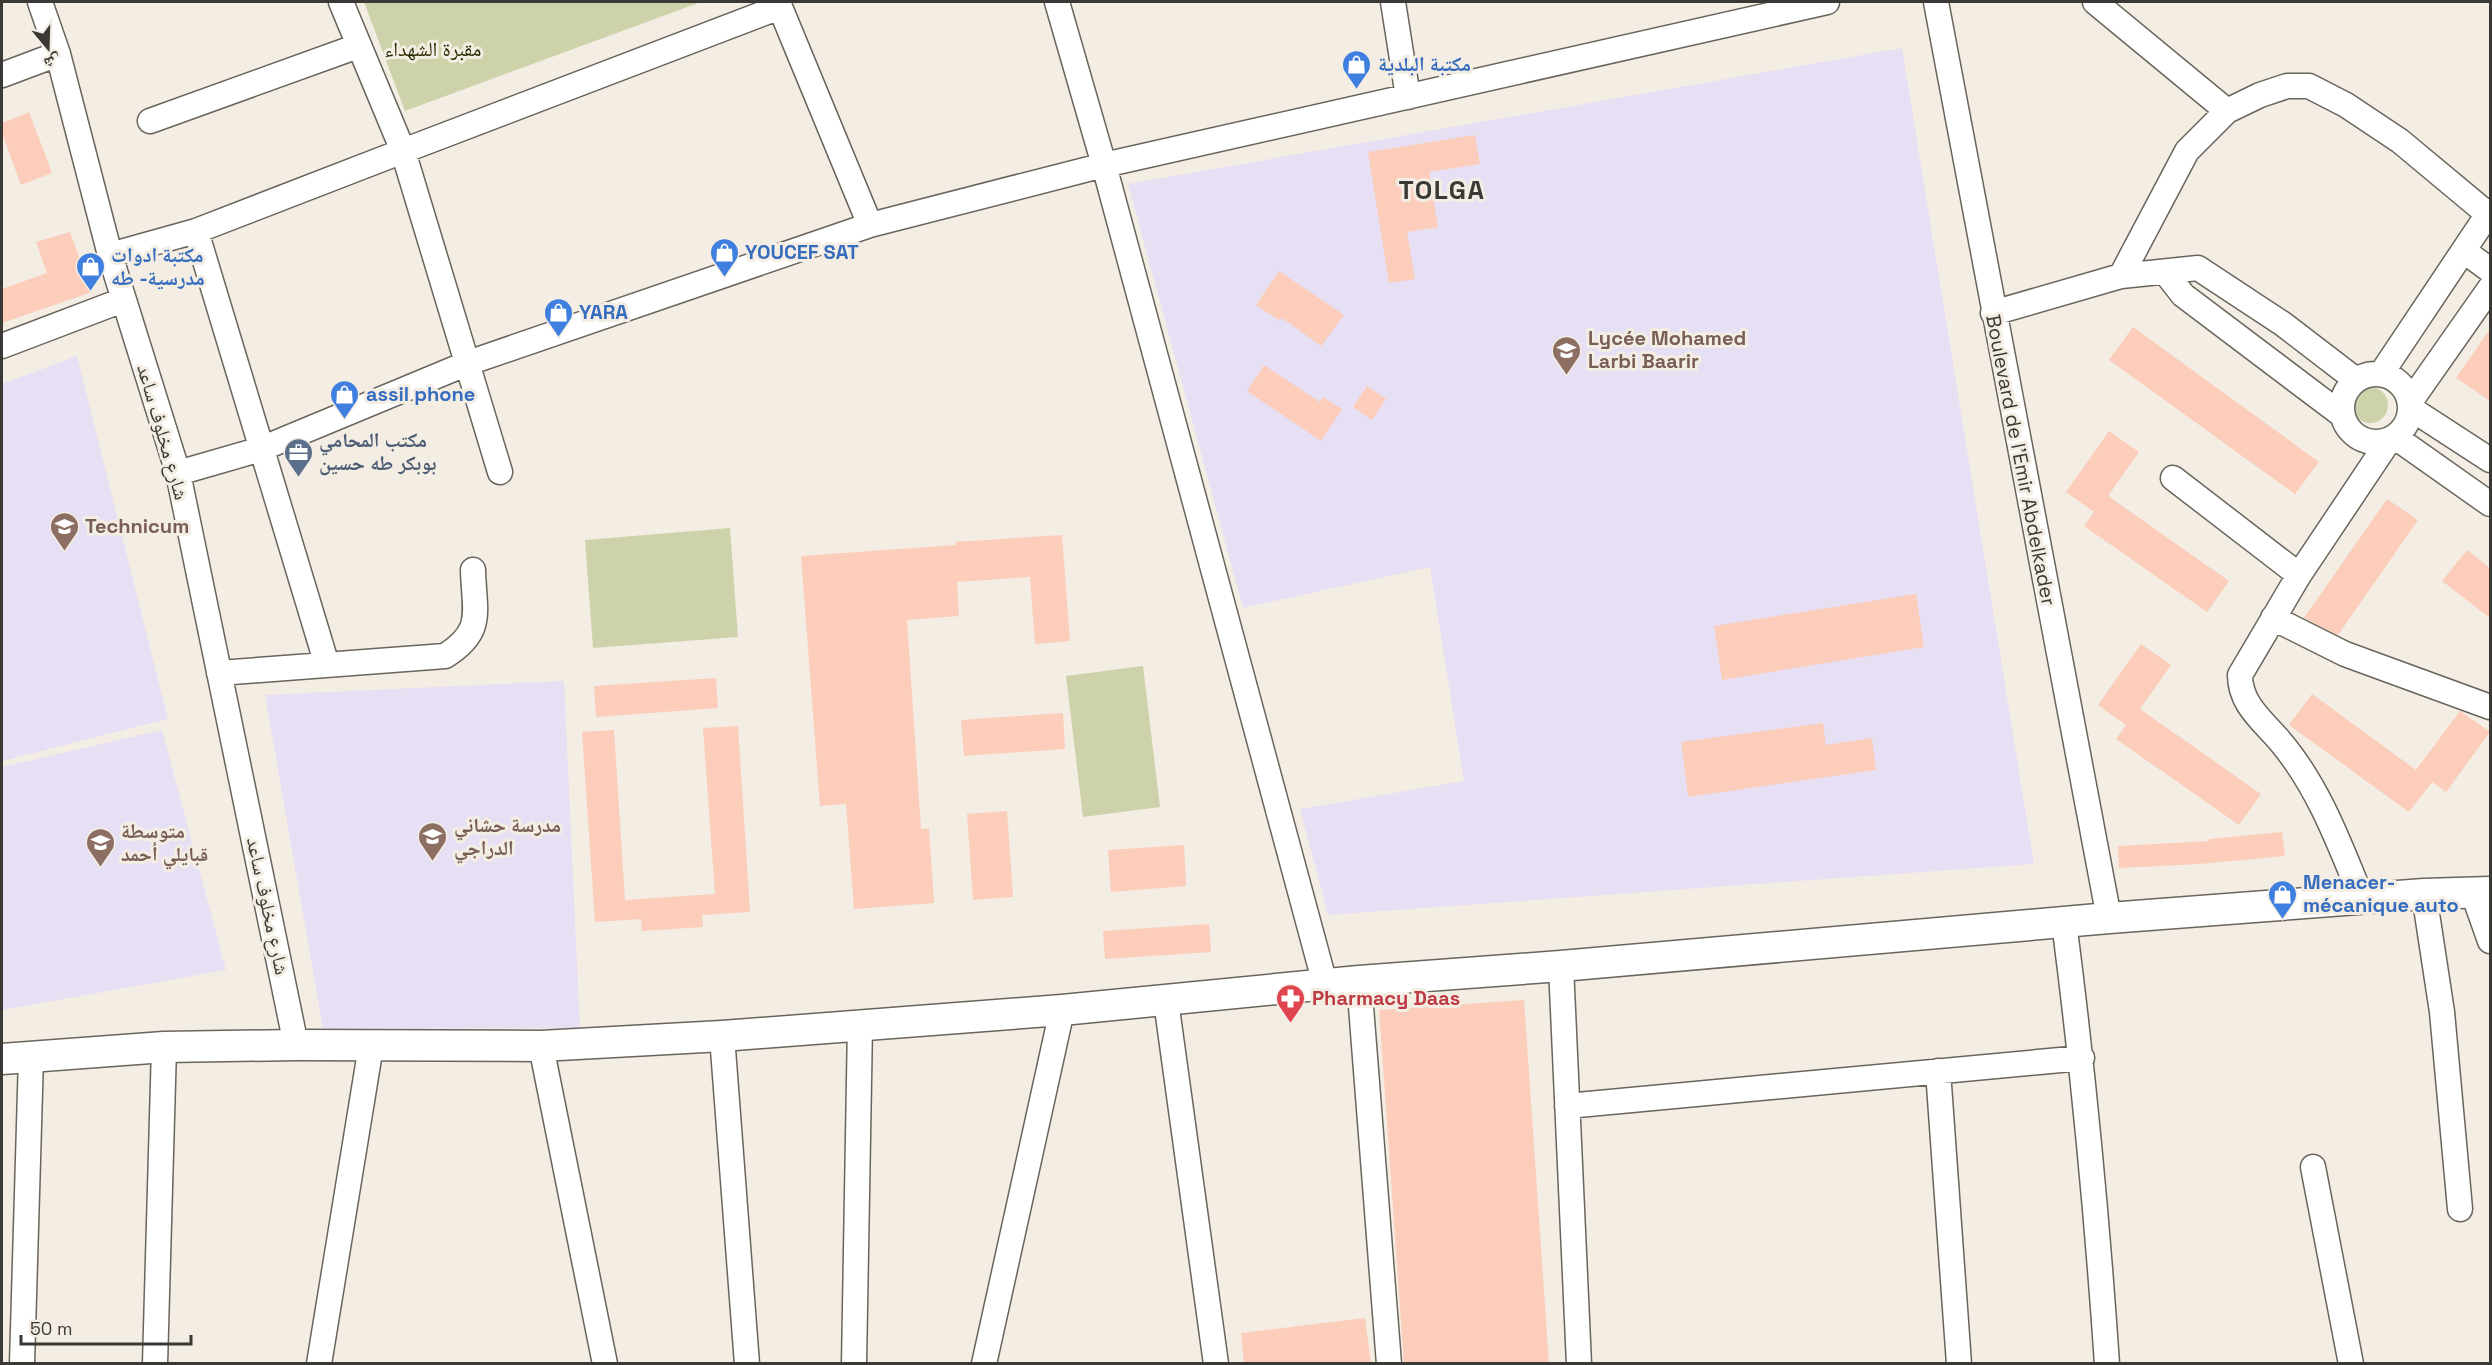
<svg xmlns="http://www.w3.org/2000/svg" width="2492" height="1365" font-family="'Space Grotesk','Noto Naskh Arabic',sans-serif">
	<style>
		.education { fill: #e7e0f5 }
		.green { fill: #ced2aa }
		.building { fill: #fbcdba }
		.lines { fill: none; stroke-linecap: round; stroke-linejoin: round }
		.minor-casing { stroke: #69655c; stroke-width: 27 }
		.tertiary-casing { stroke: #69655c; stroke-width: 33 }
		.minor { stroke: #fff; stroke-width: 24 }
		.tertiary { stroke: #fff; stroke-width: 30 }
		.labels { text-anchor: middle; stroke-width: 6; stroke-linejoin: round; paint-order: stroke }
		.park-label { font-size: 20px; fill: #2a2b00; stroke: #f3ede3 }
		.shop-label { font-size: 20px; font-weight: bold; fill: #366cbe; stroke: #f3ede3; text-anchor: start }
		.education-label { font-size: 20px; font-weight: bold; fill: #785e54; stroke: #f3ede3; text-anchor: start }
		.street-label { font-size: 20px; fill: #3b3935; stroke: #f3ede3 }
		.service-label { font-size: 20px; font-weight: bold; fill: #4e5e75; stroke: #f3ede3; text-anchor: start }
		.health-label { font-size: 20px; font-weight: bold; fill: #be3a42; stroke: #f3ede3; text-anchor: start }
		.district-label { font-size: 26px; font-weight: bold; letter-spacing: 1.5px; fill: #3b3935; stroke: #f3ede3 }
	</style>
	<rect width="100%" height="100%" fill="#f3ede3"/>
	<!-- education -->
	<path class="education" d="M 1902,48 L 2034,864 L 1328,915 L 1300,809 L 1464,781 L 1430,567 L 1243,608 L 1128,184 Z
		M 77,356 L 168,719 L 2,761 L 2,384 Z
		M 564,681 L 580,1028 L 323,1029 L 265,695 Z
		M 162,730 L 226,970 L 2,1010 L 2,767 Z"/>
	<!-- green -->
	<path class="green" d="M 364,2 L 701,2 L 405,111 Z
		M2352 405a18 18 0 1 1 36 0a18 18 0 1 1-36 0Z
		M 730,528 L 738,637 L 593,648 L 585,540 Z
		M 1143,666 L 1160,807 L 1083,817 L 1066,676 Z"/>
	<!-- building -->
	<path class="building" d="M 29,112 L 52,173 L 21,185 L 2,133 L 2,123 Z
		M 1475,135 L 1480,164 L 1429,172 L 1438,227 L 1407,232 L 1415,279 L 1389,283 L 1368,152 Z
		M 70,232 L 92,292 L 2,323 L 2,289 L 47,273 L 36,242 Z
		M 1279,271 L 1344,315 L 1321,346 L 1282,318 L 1280,321 L 1256,305 Z
		M 2133,327 L 2319,462 L 2295,494 L 2109,360 Z
		M 2490,329 L 2490,401 L 2456,378 Z
		M 1264,365 L 1320,402 L 1323,397 L 1342,409 L 1321,441 L 1247,391 Z
		M 1367,386 L 1386,399 L 1372,420 L 1353,407 Z
		M 2109,431 L 2139,452 L 2108,496 L 2229,581 L 2207,612 L 2084,526 L 2094,512 L 2066,492 Z
		M 2387,499 L 2418,520 L 2338,635 L 2304,618 Z
		M 1062,535 L 1070,641 L 1035,644 L 1030,577 L 957,582 L 959,616 L 907,620 L 921,829 L 929,829 L 934,903 L 854,909 L 846,804 L 820,806 L 801,556 L 956,545 L 955,542 Z
		M 2467,550 L 2490,568 L 2490,618 L 2442,581 Z
		M 1916,594 L 1924,647 L 1722,680 L 1714,626 Z
		M 2141,644 L 2171,665 L 2140,709 L 2261,794 L 2239,825 L 2116,739 L 2126,725 L 2098,705 Z
		M 716,678 L 718,708 L 596,717 L 594,686 Z
		M 2312,694 L 2416,770 L 2460,711 L 2490,732 L 2446,792 L 2432,782 L 2409,812 L 2289,725 Z
		M 1063,713 L 1065,749 L 964,756 L 961,720 Z
		M 1823,723 L 1826,745 L 1872,738 L 1876,770 L 1688,797 L 1681,742 Z
		M 738,726 L 750,912 L 702,915 L 703,927 L 642,931 L 641,919 L 595,922 L 582,732 L 614,730 L 625,900 L 715,894 L 703,728 Z
		M 1007,811 L 1013,897 L 973,900 L 967,814 Z
		M 2282,832 L 2285,856 L 2200,864 L 2119,868 L 2118,846 L 2209,841 L 2209,839 Z
		M 1184,845 L 1186,886 L 1111,892 L 1108,850 Z
		M 1209,924 L 1211,952 L 1105,959 L 1103,931 Z
		M 1524,1000 L 1549,1364 L 1404,1364 L 1379,1010 Z
		M 1365,1318 L 1371,1364 L 1244,1364 L 1241,1333 Z"/>
	<g class="lines">
		<defs>
			<path id="minor" d="M 40,2 L 58,54 L 110,255 L 178,473 L 296,1045
				M 341,2 L 403,151 L 780,7 L 870,225
				M 1057,2 L 1104,165 L 1325,984
				M 1393,2 L 1408,97
				M 1936,2 L 2109,918
				M 2095,2 L 2227,111
				M 2,75 L 58,54
				M 150,121 L 358,46
				M 196,231 L 327,665
				M 2464,251 L 2490,270
				M 110,255 L 196,231 L 403,151 L 500,472
				M 2165,272 L 2183,295 L 2342,415
				M 2121,276 L 2187,151 L 2227,111 L 2260,95 L 2287,86 L 2309,86 L 2346,105 L 2400,141 L 2490,216
				M 1993,313 L 2121,276 L 2198,268 L 2283,324 L 2356,380
				M 2,346 L 123,300
				M 2381,374 L 2490,211
				M2342 408a34 34 0 1 1 68 0a34 34 0 1 1-68 0Z
				M 2410,402 L 2490,288
				M 2410,408 L 2490,460
				M 2395,437 L 2490,504
				M 178,473 L 261,449 L 468,363 L 870,225 L 1104,165 L 1827,2
				M 2173,478 L 2299,575
				M 2273,618 L 2345,654 L 2490,707
				M 219,673 L 445,656 C 485,631 474,612 473,570
				M 2473,893 L 2490,941
				M 2424,894 L 2442,1012 L 2460,1209
				M 2362,899 C 2340,845 2318,785 2279,740 C 2262,720 2240,704 2240,675 L 2299,575 L 2390,439
				M 2064,922 C 2083,1069 2097,1216 2107,1364
				M 1561,966 L 1579,1364
				M 1359,981 L 1389,1364
				M 1166,1001 L 1216,1364
				M 722,1036 L 747,1364
				M 541,1046 L 605,1364
				M 1938,1071 L 1959,1364
				M 1567,1106 L 2082,1058
				M 2313,1167 L 2351,1364
				M 22,1364 L 31,1057
				M 155,1364 L 164,1047
				M 319,1364 L 371,1046
				M 854,1364 L 860,1024
				M 984,1364 L 1062,1010"/>
			<path id="tertiary" d="M 2,1059 L 164,1047 L 296,1045 L 541,1046 L 722,1036 L 1062,1010 L 1359,981 L 1561,966 L 2109,918 L 2424,894 L 2490,892"/>
		</defs>
		<!-- minor casing -->
		<use href="#minor" class="minor-casing"/>
		<!-- tertiary casing -->
		<use href="#tertiary" class="tertiary-casing"/>
		<!-- minor -->
		<use href="#minor" class="minor"/>
		<!-- tertiary -->
		<use href="#tertiary" class="tertiary"/>
	</g>
	<!-- icons -->
	<defs>
		<symbol id="shop-pin" viewBox="-11 -11 22 30"><path d="M0 17L-7.5 6A9.5 9.5 0 1 1 7.5 6Z" fill="#3f7fe0" stroke="#f3ede3"/><path d="M-5-2.5h2.3a2.7 3.5 0 0 1 5.4 0H5L5.5 6h-11ZM-1.5-2.5h3a1.5 2.3 0 0 0-3 0Z" fill="#fff"/></symbol>
		<symbol id="school-pin" viewBox="-11 -11 22 30"><path d="M0 17L-7.5 6A9.5 9.5 0 1 1 7.5 6Z" fill="#8d6e63" stroke="#f3ede3"/><path d="M0-5L7-2L0 1L-7-2ZM-4 1L0 2.5L4 1V4Q0 6-4 4Z" fill="#fff"/></symbol>
		<symbol id="office-pin" viewBox="-11 -11 22 30"><path d="M0 17L-7.5 6A9.5 9.5 0 1 1 7.5 6Z" fill="#5c6f8a" stroke="#f3ede3"/><path d="M-6-3h4V-5.5h4V-3h4V5H-6ZM-1-4.5V-3h2v-1.5ZM-6 0V1H6V0Z" fill="#fff"/></symbol>
		<symbol id="pharmacy-pin" viewBox="-11 -11 22 30"><path d="M0 17L-7.5 6A9.5 9.5 0 1 1 7.5 6Z" fill="#e0444e" stroke="#f3ede3"/><path d="M-2-6h4v4h4v4h-4v4h-4v-4h-4v-4h4Z" fill="#fff"/></symbol>
	</defs>
	<g fill-rule="evenodd">
		<use href="#shop-pin" x="1340" y="48" width="33" height="45"/>
		<use href="#shop-pin" x="708" y="236" width="33" height="45"/>
		<use href="#shop-pin" x="74" y="250" width="33" height="45"/>
		<use href="#shop-pin" x="542" y="296" width="33" height="45"/>
		<use href="#school-pin" x="1550" y="334" width="33" height="45"/>
		<use href="#shop-pin" x="328" y="378" width="33" height="45"/>
		<use href="#office-pin" x="282" y="436" width="33" height="45"/>
		<use href="#school-pin" x="48" y="510" width="33" height="45"/>
		<use href="#school-pin" x="416" y="820" width="33" height="45"/>
		<use href="#school-pin" x="84" y="826" width="33" height="45"/>
		<use href="#shop-pin" x="2266" y="878" width="33" height="45"/>
		<use href="#pharmacy-pin" x="1274" y="982" width="33" height="45"/>
	</g>
	<g class="labels">
		<!-- park labels -->
		<g class="park-label">
			<text x="433" y="56">مقبرة الشهداء</text>
		</g>
		<!-- shop labels -->
		<g class="shop-label">
			<text x="1378" y="71">مكتبة البلدية</text>
			<text x="745" y="259">YOUCEF SAT</text>
			<text x="111" y="262">مكتبة ادوات<tspan x="111" dy="23">مدرسية- طه</tspan></text>
			<text x="579" y="319">YARA</text>
			<text x="366" y="401">assil phone</text>
			<text x="2303" y="889">Menacer-<tspan x="2303" dy="23">mécanique auto</tspan></text>
		</g>
		<!-- education labels -->
		<g class="education-label">
			<text x="1588" y="345">Lycée Mohamed<tspan x="1588" dy="23">Larbi Baarir</tspan></text>
			<text x="85" y="533">Technicum</text>
			<text x="454" y="832">مدرسة حشاني<tspan x="454" dy="23">الدراجي</tspan></text>
			<text x="121" y="838">متوسطة<tspan x="121" dy="23">قبايلي أحمد</tspan></text>
		</g>
		<!-- street labels -->
		<g class="street-label">
			<text transform="translate(163 432) rotate(74)" y="7">شارع مخلوف ساعد</text>
			<text transform="translate(2021 460) rotate(79)" y="7">Boulevard de l'Emir Abdelkader</text>
			<text transform="translate(268 906) rotate(78)" y="7">شارع مخلوف ساعد</text>
		</g>
		<!-- service labels -->
		<g class="service-label">
			<text x="319" y="447">مكتب المحامي<tspan x="319" dy="23">بوبكر طه حسين</tspan></text>
		</g>
		<!-- health labels -->
		<g class="health-label">
			<text x="1312" y="1005">Pharmacy Daas</text>
		</g>
		<!-- district labels -->
		<g class="district-label">
			<text x="1442" y="199">TOLGA</text>
		</g>
	</g>
	<!-- border -->
	<rect width="2492" height="1365" fill="none" stroke="#3b3935" stroke-width="6"/>
	<!-- north arrow -->
	<g transform="translate(48 48) rotate(161)" stroke="#f3ede3" stroke-width="4.5" paint-order="stroke">
	<path d="M0-4.5L10 22L0 15L-10 22Z" fill="#3b3935"/>
	<text y="-9" font-size="16" font-weight="bold" text-anchor="middle" fill="#3b3935">ش</text>
	</g>
	<!-- scale -->
	<path d="M21 1335v9h170v-9" fill="none" stroke="#3b3935" stroke-width="3"/>
	<text x="30" y="1335" font-size="18" fill="#3b3935" stroke="#f3ede3" stroke-width="4.5" paint-order="stroke">50 m</text>
</svg>
